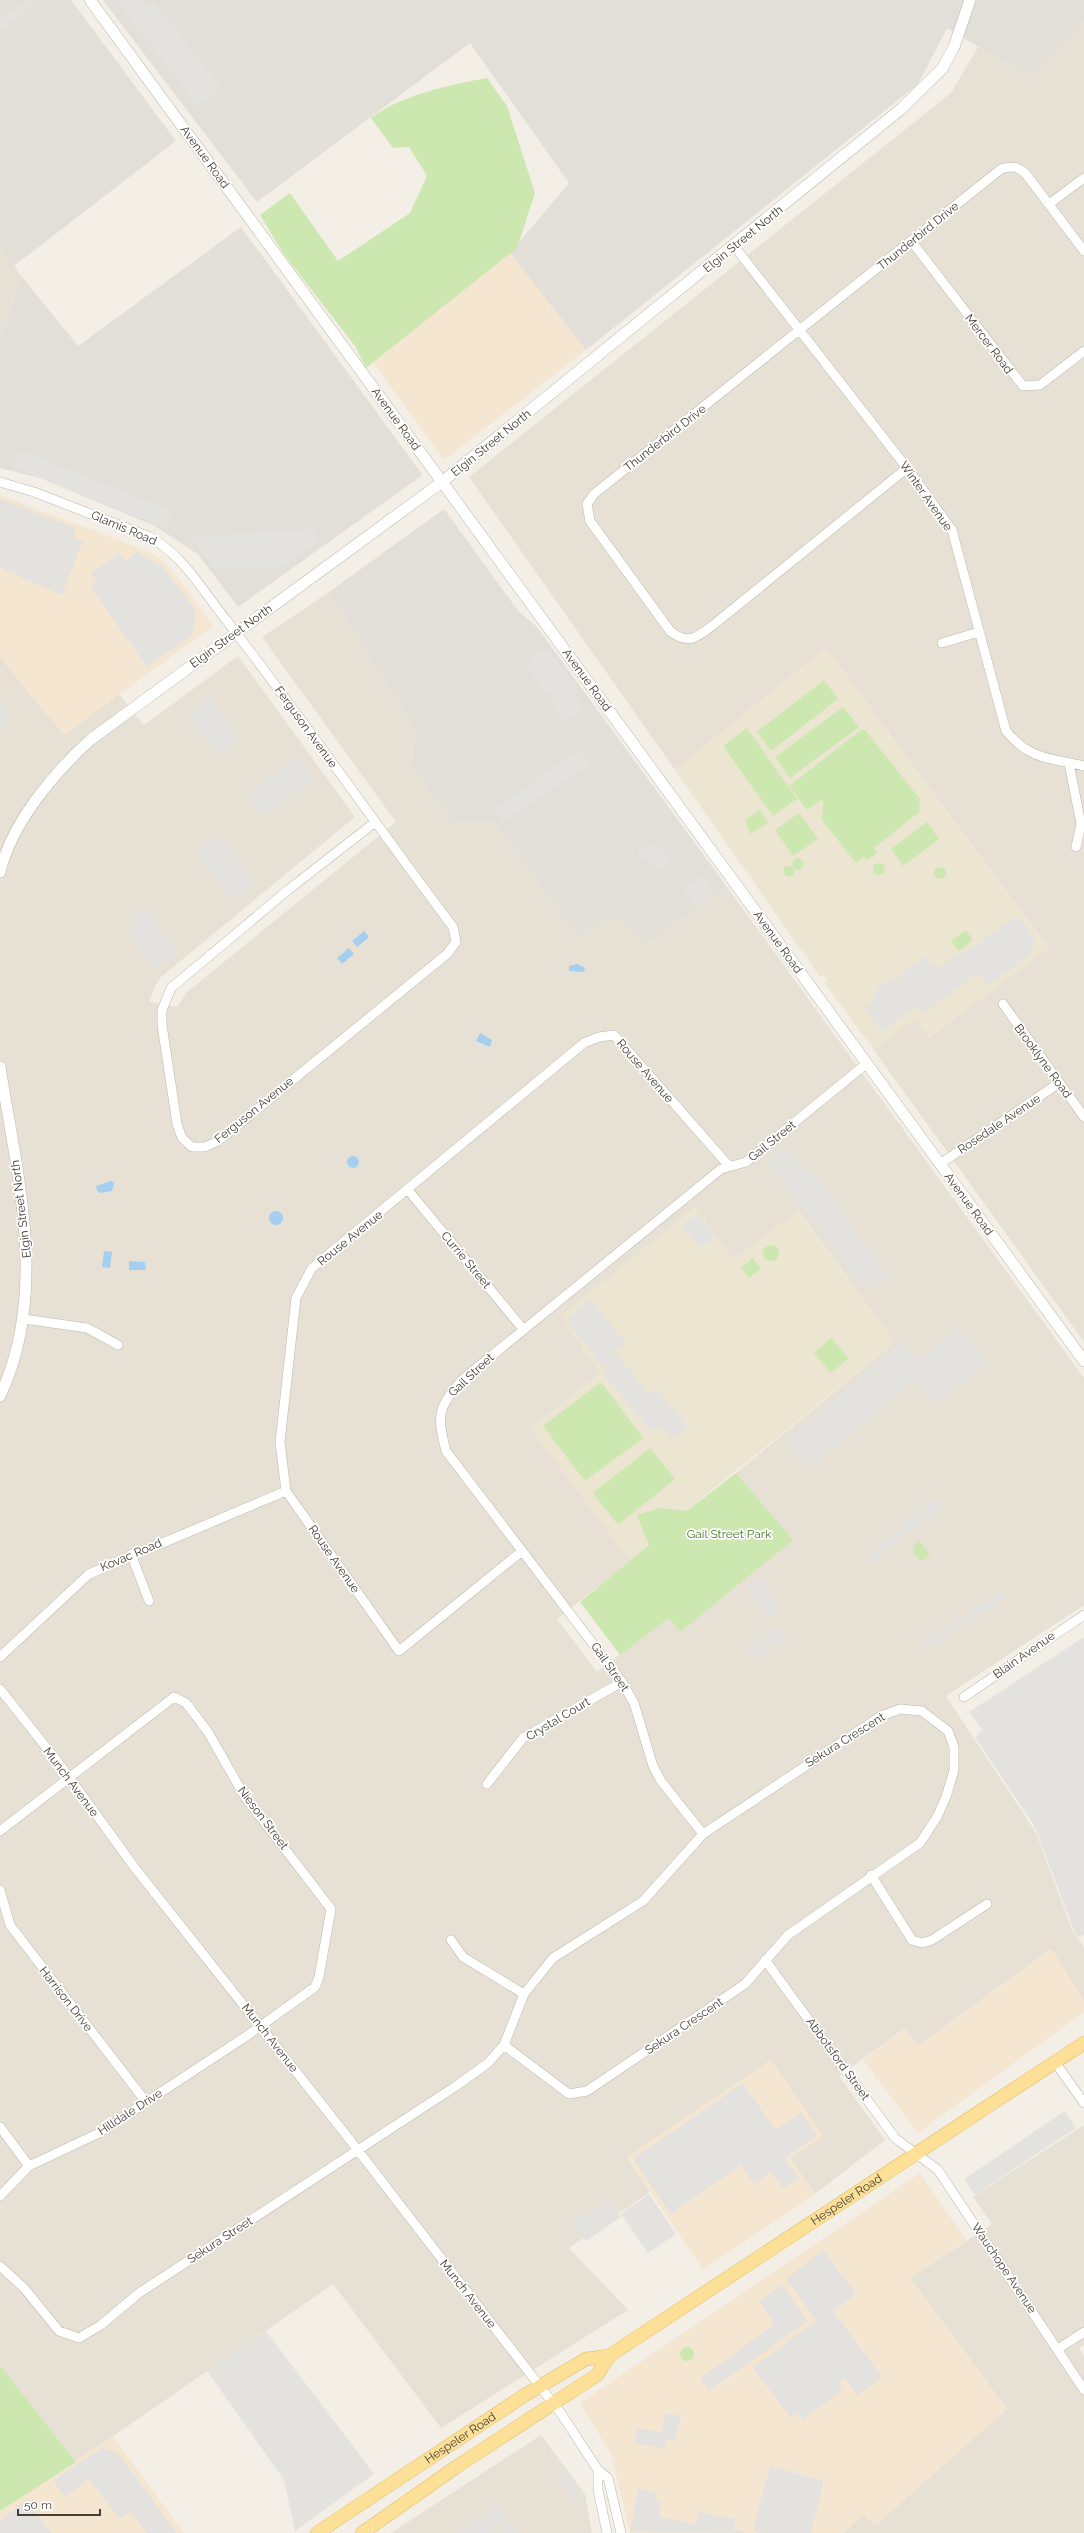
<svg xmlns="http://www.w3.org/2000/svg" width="1084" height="2533" font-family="Raleway,sans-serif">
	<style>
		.residential { fill: #e7e1d5; fill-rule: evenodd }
		.commercial { fill: #f5e6d2 }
		.industrial { fill: #e2ded8 }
		.education { fill: #ece5d1 }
		.green { fill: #cde7b0 }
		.parking { fill: #e4e2df }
		.water { fill: #a4cfef }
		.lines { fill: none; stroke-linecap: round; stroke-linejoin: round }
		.minor-casing { stroke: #beb7a9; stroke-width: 10 }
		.tertiary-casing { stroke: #beb7a9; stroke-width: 12 }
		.primary-casing { stroke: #e1be66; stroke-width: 14 }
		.minor { stroke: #fff; stroke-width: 9 }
		.tertiary { stroke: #fff; stroke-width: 11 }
		.primary { stroke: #fce097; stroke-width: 13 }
		.labels { text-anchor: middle; stroke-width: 3.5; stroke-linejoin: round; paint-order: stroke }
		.street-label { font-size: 12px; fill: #464036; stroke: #fff }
		.park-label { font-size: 12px; fill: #46772a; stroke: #fff }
	</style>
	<rect width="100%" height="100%" fill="#f3efe7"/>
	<!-- residential -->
	<path class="residential" d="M 1084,20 L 1084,1342 L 873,1049 L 916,1018 L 929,1037 L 1048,948 L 826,648 L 675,770 L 469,477 L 951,93 L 978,47 L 1028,77 Z
		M 0,246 L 22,277 L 0,339 Z
		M 329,592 L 414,727 L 412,766 L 451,821 L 494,821 L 577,937 L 615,918 L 623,918 L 645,945 L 727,887 L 1084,1378 L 1084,1605 L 946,1696 L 1036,1833 L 1073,1932 L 1084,1947 L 1084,2002 L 1051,1949 L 918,2046 L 904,2029 L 839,2076 L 885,2140 L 815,2194 L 790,2158 L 822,2136 L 771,2060 L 627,2157 L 650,2192 L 569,2248 L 628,2310 L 441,2428 L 333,2284 L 76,2462 L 0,2365 L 0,657 L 64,735 L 119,694 L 144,725 L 238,656 L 355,817 L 161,977 L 155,986 L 149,1002 L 177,1007 L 187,992 L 396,822 L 262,637 ZM 695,1207 L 734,1260 L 798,1211 L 895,1342 L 736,1473 L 754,1495 L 680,1632 L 669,1618 L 597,1672 L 557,1619 L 630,1561 L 531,1428 L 601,1373 Z
		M 1084,2125 L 1084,2345 L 1079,2348 L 1084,2356 L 1084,2533 L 843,2533 L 863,2514 L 875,2525 L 1007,2409 L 910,2278 L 992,2224 L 973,2197 Z
		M 541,2435 L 585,2494 L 592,2533 L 391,2533 Z"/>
	<!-- commercial -->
	<path class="commercial" d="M 510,253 L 586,350 L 444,460 L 373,362 Z
		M 0,495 L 150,552 L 164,562 L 177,576 L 213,626 L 64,735 L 0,657 Z
		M 1052,1949 L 1084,2002 L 1084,2012 L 918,2133 L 863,2060 L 905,2029 L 918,2046 Z
		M 771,2060 L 823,2136 L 790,2158 L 815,2194 L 703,2270 L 627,2157 Z
		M 920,2173 L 966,2240 L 910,2278 L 1007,2409 L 876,2525 L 863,2515 L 843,2533 L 630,2533 L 611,2454 L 580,2403 Z
		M 113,2436 L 184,2533 L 0,2533 L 0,2511 Z"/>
	<!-- industrial -->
	<path class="industrial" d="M 0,0 L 71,0 L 176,141 L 14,266 L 0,246 Z
		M 103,0 L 1084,0 L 1084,20 L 1028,77 L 947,28 L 918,84 L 586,350 L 510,253 L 569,183 L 470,43 L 257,202 Z
		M 241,227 L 421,473 L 421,476 L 238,607 L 198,554 L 155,526 L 40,478 L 0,468 L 0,339 L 22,277 L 78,346 Z
		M 444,509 L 519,612 L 536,626 L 727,887 L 645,945 L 623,918 L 615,918 L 577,937 L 494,821 L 451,821 L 412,766 L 414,727 L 329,592 Z"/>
	<!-- education -->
	<path class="education" d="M 826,648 L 1048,949 L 928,1037 L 915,1019 L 873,1049 L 824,982 L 827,980 L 823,975 L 820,977 L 675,770 Z
		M 695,1207 L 734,1260 L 797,1211 L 895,1342 L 701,1499 L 630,1561 L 531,1428 L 601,1373 L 560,1317 Z"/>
	<!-- green -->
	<path class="green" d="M 487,78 L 507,106 L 535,193 L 517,248 L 366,368 L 355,346 L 283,253 L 260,215 L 290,193 L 338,261 L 410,213 L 427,176 L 409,147 L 393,148 L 371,118 C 398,96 453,84 487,78 Z
		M 824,680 L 838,699 L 771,751 L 757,732 Z
		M 843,707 L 859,727 L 790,778 L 775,757 Z
		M 747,728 L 797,799 L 773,816 L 723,746 Z
		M 861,730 L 865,730 L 920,799 L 919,812 L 874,848 L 877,853 L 866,860 L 864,856 L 856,863 L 822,820 L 823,799 L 807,810 L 789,786 Z
		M 760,810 L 768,823 L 750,834 L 745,819 Z
		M 799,813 L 818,839 L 793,856 L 775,830 Z
		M 927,822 L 939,839 L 903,866 L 891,849 Z
		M792.5 864a5.5 5.5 0 1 1 11 0a5.5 5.5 0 1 1-11 0Z
		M873 869a6 6 0 1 1 12 0a6 6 0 1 1-12 0Z
		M783.5 871a5.5 5.5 0 1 1 11 0a5.5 5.5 0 1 1-11 0Z
		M934 873a6 6 0 1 1 12 0a6 6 0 1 1-12 0Z
		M 966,930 L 973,940 L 959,951 L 951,941 Z
		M763 1253a8 8 0 1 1 16 0a8 8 0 1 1-16 0Z
		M 753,1258 L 761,1268 L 749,1278 L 741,1268 Z
		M 831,1338 L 849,1358 L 831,1373 L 814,1353 Z
		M 601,1382 L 643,1438 L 585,1481 L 543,1426 Z
		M 650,1448 L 675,1479 L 618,1525 L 593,1493 Z
		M 736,1473 L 793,1540 L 680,1632 L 669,1618 L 620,1655 L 580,1602 L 649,1545 L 637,1515 L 660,1508 L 687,1511 Z
		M 920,1541 L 930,1555 L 923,1561 L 917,1558 L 913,1552 L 915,1544 Z
		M680 2354a7 7 0 1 1 14 0a7 7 0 1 1-14 0Z
		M 0,2365 L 76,2462 L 0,2511 Z"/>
	<!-- parking -->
	<path class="parking" d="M 26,0 L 31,0 L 34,5 L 0,31 L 0,20 Z
		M 116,0 L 141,0 L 147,8 L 154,2 L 221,88 L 198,106 Z
		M 20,450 L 173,511 L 166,528 L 13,467 Z
		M 0,499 L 76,528 L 73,537 L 83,541 L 62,595 L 0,568 Z
		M 312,529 L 320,542 L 283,567 L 216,569 L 190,537 Z
		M 137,552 L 163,567 L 196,610 L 192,635 L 147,667 L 90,586 L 97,581 L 91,573 L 119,553 L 125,561 Z
		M 548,649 L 577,687 L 576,695 L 584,707 L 566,722 L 552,703 L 553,696 L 550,693 L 546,694 L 525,665 L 532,659 L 535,650 L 540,653 Z
		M 211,696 L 239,737 L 227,751 L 223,750 L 216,755 L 188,713 Z
		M 0,699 L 13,716 L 0,727 Z
		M 579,749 L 590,764 L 503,823 L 494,810 Z
		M 298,756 L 314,780 L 265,815 L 260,809 L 256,809 L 248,792 Z
		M 219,834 L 254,883 L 231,899 L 196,851 Z
		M 652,844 L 665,851 L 672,860 L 657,871 L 648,858 L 642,859 L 638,850 Z
		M 702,876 L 714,893 L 695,906 L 683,889 Z
		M 145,908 L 177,953 L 155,969 L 128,933 L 134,927 L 129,919 L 130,915 L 136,910 L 139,912 Z
		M 1017,915 L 1034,939 L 1033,948 L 1028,956 L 989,985 L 980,974 L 977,974 L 922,1014 L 914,1007 L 882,1032 L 865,1008 L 872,1002 L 878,987 L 894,976 L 896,979 L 925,956 L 931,965 L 934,964 L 937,968 L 964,951 L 966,953 Z
		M 785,1147 L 808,1175 L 813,1171 L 888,1276 L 866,1290 L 767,1162 Z
		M 697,1214 L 715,1236 L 701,1248 L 682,1226 Z
		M 590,1299 L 625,1342 L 616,1350 L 616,1353 L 649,1394 L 657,1389 L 688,1427 L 672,1440 L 660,1426 L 652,1432 L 602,1372 L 611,1364 L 603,1368 L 566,1319 Z
		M 959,1327 L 981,1357 L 983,1367 L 936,1404 L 915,1380 L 810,1468 L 785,1440 L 901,1342 L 914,1358 L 918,1359 Z
		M 936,1498 L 942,1506 L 908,1533 L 901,1525 Z
		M 899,1529 L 904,1535 L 870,1565 L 865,1560 Z
		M 759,1577 L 781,1609 L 768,1618 L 746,1585 Z
		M 1001,1591 L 1005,1598 L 971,1620 L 967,1613 Z
		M 964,1614 L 969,1621 L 926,1649 L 921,1642 Z
		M 777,1627 L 785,1640 L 754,1659 L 746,1647 Z
		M 1084,1637 L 1084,1935 L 1077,1938 L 1034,1825 L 975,1737 L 983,1730 L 969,1712 Z
		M 743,2083 L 775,2130 L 801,2112 L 817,2136 L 785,2158 L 799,2178 L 783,2189 L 771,2172 L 754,2184 L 741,2165 L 671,2214 L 633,2159 Z
		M 1065,2111 L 1076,2128 L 975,2195 L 964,2179 Z
		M 649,2194 L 676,2234 L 648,2253 L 621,2214 Z
		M 609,2200 L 621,2217 L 586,2241 L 571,2223 Z
		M 823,2250 L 856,2294 L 833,2311 L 882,2377 L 858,2396 L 845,2379 L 838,2384 L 843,2390 L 803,2420 L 798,2413 L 791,2418 L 752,2367 L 817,2321 L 786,2279 Z
		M 782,2285 L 808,2321 L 709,2391 L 700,2378 L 775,2324 L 759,2301 Z
		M 266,2331 L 374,2474 L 295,2531 L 284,2480 L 207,2371 Z
		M 666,2413 L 681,2416 L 675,2441 L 666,2439 L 664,2448 L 635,2444 L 637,2428 L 661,2432 Z
		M 102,2448 L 117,2452 L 177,2533 L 147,2533 L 131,2512 L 120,2519 L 89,2479 L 65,2497 L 53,2480 Z
		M 770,2466 L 824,2481 L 811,2533 L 760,2533 L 753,2529 Z
		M 568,2471 L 579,2491 L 582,2501 L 572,2503 L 570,2494 L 554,2473 Z
		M 638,2489 L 657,2493 L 656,2501 L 662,2502 L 659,2517 L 696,2524 L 699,2512 L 736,2519 L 734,2529 L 748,2533 L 630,2532 Z
		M 26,2500 L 52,2533 L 0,2533 L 0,2521 Z
		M 496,2504 L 507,2519 L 489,2533 L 457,2533 L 478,2517 L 482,2522 L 486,2519 L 482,2514 Z
		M 510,2523 L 518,2533 L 497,2533 Z"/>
	<!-- water -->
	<path class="water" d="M 364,931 L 369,937 L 357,947 L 352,941 Z
		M 349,948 L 354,954 L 342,964 L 337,958 Z
		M 577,964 L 585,968 L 584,972 L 569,971 L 569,966 Z
		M 480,1033 L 492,1040 L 490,1047 L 476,1041 Z
		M347 1162a6 6 0 1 1 12 0a6 6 0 1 1-12 0Z
		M 111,1181 L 114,1183 L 112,1191 L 100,1193 L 97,1191 L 96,1186 Z
		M269 1218a7 7 0 1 1 14 0a7 7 0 1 1-14 0Z
		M 104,1251 L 112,1252 L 110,1268 L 102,1267 Z
		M 129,1261 L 145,1262 L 146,1270 L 129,1270 Z"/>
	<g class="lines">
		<defs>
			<path id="minor" d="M 1049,204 L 1084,178
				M 912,242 L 1023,386 L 1040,385 L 1084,351
				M 734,246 L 907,468 L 952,530 L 1006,731 C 1030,760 1050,758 1084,766
				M 907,468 L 717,622 C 700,635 690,647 670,631 L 590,521 L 587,504 L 594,494 L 1001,169 C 1012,165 1018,167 1026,174 L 1084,251
				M 0,482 L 34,492 L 150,537 C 185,557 202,590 227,621 C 304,721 376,825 453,927 L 456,942 L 447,954 L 218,1141 L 205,1147 L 192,1147 L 182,1138 L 177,1124 L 162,1025 L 162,1010 L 171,988 L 288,890 L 374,823
				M 942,643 L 979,632
				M 1069,763 L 1081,824 L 1076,847
				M 1003,1004 L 1084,1117
				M 940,1164 L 1059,1083
				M 408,1190 L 523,1329
				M 24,1319 L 87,1328 L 118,1345
				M 522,1551 L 399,1651 L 286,1491 L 280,1442 L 296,1298 L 312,1268 L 584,1043 L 599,1037 L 614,1035 L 729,1166
				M 131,1554 L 149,1601
				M 0,1657 L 89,1574 L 286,1491
				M 0,1689 L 61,1766 L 135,1868 L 350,2140 L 562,2415 L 598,2470 L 608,2478 L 621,2533
				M 964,1697 L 1084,1615
				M 487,1784 L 523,1738 L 622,1682
				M 0,1831 L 174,1697 L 186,1703 L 208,1732 L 245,1797 L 331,1909 L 319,1977 L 315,1987 L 248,2035 L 99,2133 L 29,2166 L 0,2196
				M 703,1834 L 661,1781 L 653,1766 L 634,1703 L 622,1682 L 446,1451 C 437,1415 437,1409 462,1380 L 721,1169 L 746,1162 L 866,1064
				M 871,1875 L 912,1940 L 922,1943 L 932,1940 L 987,1904
				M 0,1890 L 10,1925 L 146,2102
				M 451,1940 L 463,1957 L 524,1994
				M 765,1960 L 895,2138 L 938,2170 L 1084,2390
				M 1055,2062 L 1084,2103
				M 0,2127 L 29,2166
				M 0,2266 L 24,2288 L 59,2331 L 79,2338 L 101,2325 L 139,2293 L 456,2086 L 488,2063 L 504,2045 L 524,1994 L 553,1958 L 643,1901 L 703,1834 L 881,1716 L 900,1709 L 922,1711 L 948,1731 L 954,1747 L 954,1770 L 946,1797 L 937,1817 L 920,1843 L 788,1935 L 745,1984 L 587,2091 L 569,2094 L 504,2045
				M 1058,2349 L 1084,2332
				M 598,2470 L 598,2490 L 607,2533"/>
			<path id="tertiary" d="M 90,0 L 1084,1361
				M 0,872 C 12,822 54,773 90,740 L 442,482 L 901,109 L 942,69 L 954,47 L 970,0
				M 0,1067 C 17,1175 49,1292 0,1396"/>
			<g id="primary">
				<path id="s1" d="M 317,2533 L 525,2395 L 586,2359 L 609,2356"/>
				<path id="s2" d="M 362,2533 L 459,2465 L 597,2375 L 609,2356 L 1084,2043"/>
			</g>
		</defs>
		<!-- minor casing -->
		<use href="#minor" class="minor-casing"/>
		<!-- tertiary casing -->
		<use href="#tertiary" class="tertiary-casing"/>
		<!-- primary casing -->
		<use href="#primary" class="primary-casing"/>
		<!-- minor -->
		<use href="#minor" class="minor"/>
		<!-- tertiary -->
		<use href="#tertiary" class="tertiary"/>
		<!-- primary -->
		<use href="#primary" class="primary"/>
	</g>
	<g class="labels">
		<!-- street labels -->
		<g class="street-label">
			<text transform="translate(205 157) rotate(54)" y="4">Avenue Road</text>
			<text transform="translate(918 236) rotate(-39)" y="4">Thunderbird Drive</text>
			<text transform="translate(743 239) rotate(-39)" y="4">Elgin Street North</text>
			<text transform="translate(989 344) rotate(53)" y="4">Mercer Road</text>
			<text transform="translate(396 419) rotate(54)" y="4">Avenue Road</text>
			<text transform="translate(665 438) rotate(-38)" y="4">Thunderbird Drive</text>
			<text transform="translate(491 443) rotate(-39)" y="4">Elgin Street North</text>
			<text transform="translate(926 496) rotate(55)" y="4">Winter Avenue</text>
			<text transform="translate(124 528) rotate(23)" y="4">Glamis Road</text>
			<text transform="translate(231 636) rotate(-36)" y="4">Elgin Street North</text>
			<text transform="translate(587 680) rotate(54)" y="4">Avenue Road</text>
			<text transform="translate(306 727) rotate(54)" y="4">Ferguson Avenue</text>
			<text transform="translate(778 942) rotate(54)" y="4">Avenue Road</text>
			<text transform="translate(1043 1061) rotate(54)" y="4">Brooklyne Road</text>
			<text transform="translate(645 1071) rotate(49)" y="4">Rouse Avenue</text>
			<text transform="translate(254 1110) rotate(-39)" y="4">Ferguson Avenue</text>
			<text transform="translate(999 1124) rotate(-34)" y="4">Rosedale Avenue</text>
			<text transform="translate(772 1141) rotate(-39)" y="4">Gail Street</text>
			<text transform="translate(969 1204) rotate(54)" y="4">Avenue Road</text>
			<text transform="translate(21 1209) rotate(-97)" y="4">Elgin Street North</text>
			<text transform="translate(350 1238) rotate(-39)" y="4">Rouse Avenue</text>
			<text transform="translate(466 1260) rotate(50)" y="4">Currie Street</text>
			<text transform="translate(471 1375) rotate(-43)" y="4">Gail Street</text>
			<text transform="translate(131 1555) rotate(-23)" y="4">Kovac Road</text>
			<text transform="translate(334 1559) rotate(55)" y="4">Rouse Avenue</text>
			<text transform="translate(1024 1655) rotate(-35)" y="4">Blain Avenue</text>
			<text transform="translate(610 1667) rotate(55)" y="4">Gail Street</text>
			<text transform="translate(558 1719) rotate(-31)" y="4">Crystal Court</text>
			<text transform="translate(845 1740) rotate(-32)" y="4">Sekura Crescent</text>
			<text transform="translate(71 1782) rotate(53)" y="4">Munch Avenue</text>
			<text transform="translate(263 1818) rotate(53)" y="4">Nieson Street</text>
			<text transform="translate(66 1999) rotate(52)" y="4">Harrison Drive</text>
			<text transform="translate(684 2026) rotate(-34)" y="4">Sekura Crescent</text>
			<text transform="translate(270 2038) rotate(52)" y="4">Munch Avenue</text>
			<text transform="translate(838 2059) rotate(54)" y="4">Abbotsford Street</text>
			<text transform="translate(130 2112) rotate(-33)" y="4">Hilldale Drive</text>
			<text dy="4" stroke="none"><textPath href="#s2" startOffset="590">Hespeler Road</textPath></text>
			<text transform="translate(220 2240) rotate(-33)" y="4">Sekura Street</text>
			<text transform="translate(1004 2268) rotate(56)" y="4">Wauchope Avenue</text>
			<text transform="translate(468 2294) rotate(52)" y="4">Munch Avenue</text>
			<text dy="4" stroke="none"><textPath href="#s1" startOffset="172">Hespeler Road</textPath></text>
		</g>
		<!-- park labels -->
		<g class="park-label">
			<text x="729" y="1538">Gail Street Park</text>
		</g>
	</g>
	<!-- scale -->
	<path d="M18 2509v6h82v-6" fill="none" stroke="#464036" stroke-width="2"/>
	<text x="24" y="2509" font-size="12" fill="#464036" stroke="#ffffff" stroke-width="3" paint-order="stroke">50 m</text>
</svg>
